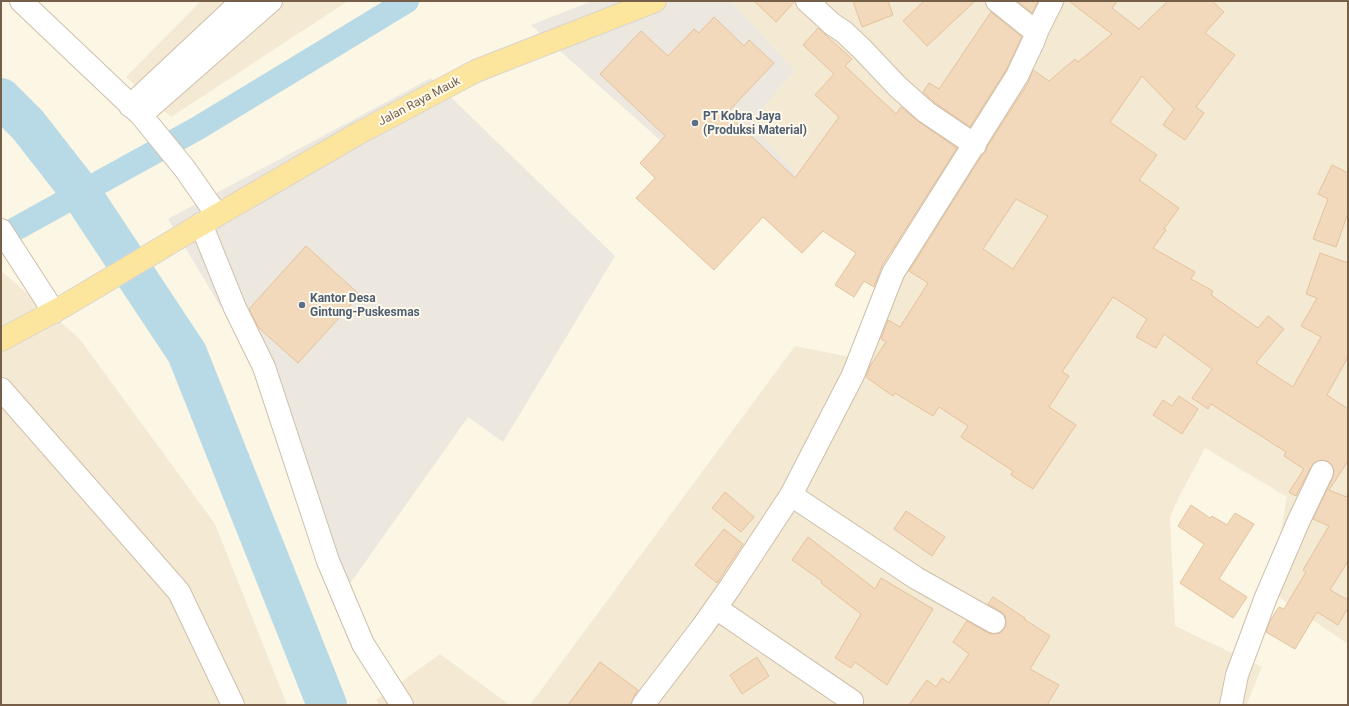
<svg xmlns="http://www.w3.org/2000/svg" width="1349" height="706" font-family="Roboto,sans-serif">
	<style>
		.residential { fill: #f4e9d3 }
		.industrial { fill: #ece7df }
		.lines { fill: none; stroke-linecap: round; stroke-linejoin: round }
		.canal { stroke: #b8d9e6; stroke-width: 24 }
		.river { stroke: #b8d9e6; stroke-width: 40 }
		.building { fill: #f2d9bc; stroke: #e5c29c; fill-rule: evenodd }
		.street-casing { stroke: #cebfab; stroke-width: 24 }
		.primary-casing { stroke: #dbd5d0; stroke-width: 24 }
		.street { stroke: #fff; stroke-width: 22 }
		.primary { stroke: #fce59c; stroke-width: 22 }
		.service-dot { fill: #5c6f8a; stroke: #fffaeb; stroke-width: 1.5 }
		.labels { text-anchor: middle; stroke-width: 4; stroke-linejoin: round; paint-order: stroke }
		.street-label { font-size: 12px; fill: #755f49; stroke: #fffaeb }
		.service-label { font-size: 12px; font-weight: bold; fill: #4e5e75; stroke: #fffaeb; text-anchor: start }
	</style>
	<rect width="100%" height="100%" fill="#fcf6e4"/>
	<!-- residential -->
	<path class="residential" d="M 201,1 L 348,1 L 171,117 L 126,77 Z
		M 731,1 L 1348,1 L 1348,644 L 1270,591 L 1287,497 L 1205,448 L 1179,497 L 1170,517 L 1175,626 L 1262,667 L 1247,703 L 1250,705 L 530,705 L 795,346 L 854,358 L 905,263 L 797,175 L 750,123 L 795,71 Z
		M 1,271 L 79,338 L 215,524 L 287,705 L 1,705 Z
		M 440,654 L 510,705 L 379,705 L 376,700 Z"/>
	<!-- industrial -->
	<path class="industrial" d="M 593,1 L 731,1 L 795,71 L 750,123 L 797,175 L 755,225 L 531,25 Z
		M 431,78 L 615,256 L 503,442 L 468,417 L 339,599 L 261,374 L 168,219 Z"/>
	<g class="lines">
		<!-- canal -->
		<path class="canal" d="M 1,237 L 198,128 L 407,1"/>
		<!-- river -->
		<path class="river" d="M 1,98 L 28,125 L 81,193 L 187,353 L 327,705"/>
	</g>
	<!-- building -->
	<path class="building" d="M 754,1 L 795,1 L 776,22 Z
		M 853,1 L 888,1 L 893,15 L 862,27 Z
		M 924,1 L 975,1 L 927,46 L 903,21 Z
		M 1017,1 L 1038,1 L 1032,13 Z
		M 1069,1 L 1117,1 L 1112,8 L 1139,29 L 1168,1 L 1212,1 L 1224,12 L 1205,33 L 1235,55 L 1196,107 L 1204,113 L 1185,140 L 1163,125 L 1174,109 L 1142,76 L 1110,122 L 1157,155 L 1139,180 L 1179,208 L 1164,229 L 1166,230 L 1153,248 L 1195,272 L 1191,279 L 1213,291 L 1211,295 L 1258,328 L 1268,316 L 1284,329 L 1256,363 L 1293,387 L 1321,337 L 1301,326 L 1317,298 L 1306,294 L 1320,253 L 1348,263 L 1348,357 L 1327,395 L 1348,409 L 1348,461 L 1329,490 L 1346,497 L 1348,494 L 1348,561 L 1330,590 L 1348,600 L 1348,608 L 1338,625 L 1317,612 L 1295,649 L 1266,632 L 1270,621 L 1279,607 L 1284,609 L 1306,572 L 1303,570 L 1329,526 L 1313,519 L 1333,477 L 1334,471 L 1332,465 L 1327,461 L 1321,460 L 1315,462 L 1311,467 L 1296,496 L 1289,492 L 1304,469 L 1284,456 L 1286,452 L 1211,404 L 1208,409 L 1192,398 L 1212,369 L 1164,334 L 1156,348 L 1136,337 L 1147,319 L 1113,297 L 1062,372 L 1069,376 L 1049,407 L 1076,425 L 1033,489 L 1011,475 L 1013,471 L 961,437 L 968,426 L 939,407 L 933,416 L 895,393 L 893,396 L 866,377 L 870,366 L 886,342 L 881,339 L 888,320 L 900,327 L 928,283 L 909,271 L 982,155 L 986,152 L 987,147 L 1028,83 L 1033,70 L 1049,81 L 1075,59 L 1078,62 L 1112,34 ZM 1016,199 L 1048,216 L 1013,269 L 983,249 Z
		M 991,12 L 1022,37 L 1006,70 L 970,127 L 934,102 L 923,92 L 929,83 L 939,89 Z
		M 714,17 L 744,46 L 749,40 L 774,63 L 727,113 L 795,178 L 839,117 L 815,95 L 834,74 L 803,45 L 818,28 L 852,59 L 845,66 L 896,114 L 901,107 L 919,122 L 957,148 L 882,266 L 874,287 L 864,281 L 854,297 L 835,285 L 856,253 L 823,231 L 802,253 L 763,217 L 714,270 L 636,198 L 655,178 L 640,163 L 665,136 L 600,74 L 641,31 L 668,56 L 694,29 L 699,33 Z
		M 1332,165 L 1348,173 L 1348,213 L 1336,247 L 1313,239 L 1328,199 L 1318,194 Z
		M 306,246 L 360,295 L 298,363 L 259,328 L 249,309 Z
		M 1179,396 L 1198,409 L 1182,434 L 1153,415 L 1163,400 L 1172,406 Z
		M 725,492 L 754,517 L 741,532 L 712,508 Z
		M 1191,505 L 1210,518 L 1212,516 L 1227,525 L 1235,513 L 1254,524 L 1219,579 L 1247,597 L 1233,618 L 1180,583 L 1204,544 L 1178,526 Z
		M 906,511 L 945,537 L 932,556 L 894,529 Z
		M 724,529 L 743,544 L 717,583 L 695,565 Z
		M 808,537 L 875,589 L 881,578 L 933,609 L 887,685 L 855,662 L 851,668 L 835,658 L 861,614 L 821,583 L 822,581 L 792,560 Z
		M 993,597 L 1025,618 L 1024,619 L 1050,636 L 1030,669 L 1059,685 L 1047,705 L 909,705 L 927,680 L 936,687 L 942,678 L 949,683 L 969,654 L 953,642 L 967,621 L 988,633 L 994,634 L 1000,633 L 1005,628 L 1006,622 L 1005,615 L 1000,611 L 988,604 Z
		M 757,657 L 769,676 L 742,694 L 730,675 Z
		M 600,662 L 638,690 L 633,698 L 631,705 L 568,705 Z"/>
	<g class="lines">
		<defs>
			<path id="street" d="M 21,1 L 141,115 L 185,169 L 217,215
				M 807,1 L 832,24 L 844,32 L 862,49 L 898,87 L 926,112 L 975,145
				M 997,1 L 1036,32
				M 130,106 L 242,1
				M 141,115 L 271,1
				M 201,224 L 235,308 L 264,367 L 328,561 L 363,644 L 402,705
				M 1,230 L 54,312
				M 1,389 L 179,592 L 233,705
				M 791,495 L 916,578 L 994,622
				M 716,608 L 852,701
				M 643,705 L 703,626 L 731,586 L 791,495 L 853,375 L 893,273 L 1017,76 L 1033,42 L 1038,29 L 1052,1
				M 1231,705 L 1237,675 L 1266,597 L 1299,520 L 1322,472"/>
			<path id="primary" d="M 1,340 L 64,306 L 195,228 L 359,133 L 476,71 L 655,1"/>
		</defs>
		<!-- street casing -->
		<use href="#street" class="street-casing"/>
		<!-- primary casing -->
		<use href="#primary" class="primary-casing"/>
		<!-- street -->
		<use href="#street" class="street"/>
		<!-- primary -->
		<use href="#primary" class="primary"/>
	</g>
	<!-- markers -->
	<g class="service-dot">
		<circle cx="695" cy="123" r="4"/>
		<circle cx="302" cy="305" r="4"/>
	</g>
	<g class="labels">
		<!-- street labels -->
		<g class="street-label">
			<text transform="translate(419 101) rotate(-28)" y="4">Jalan Raya Mauk</text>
		</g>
		<!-- service labels -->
		<g class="service-label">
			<text x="703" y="120">PT Kobra Jaya<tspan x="703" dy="14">(Produksi Material)</tspan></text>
			<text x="310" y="302">Kantor Desa<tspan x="310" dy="14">Gintung-Puskesmas</tspan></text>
		</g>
	</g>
	<!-- border -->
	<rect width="1349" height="706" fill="none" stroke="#755f49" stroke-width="4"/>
</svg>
